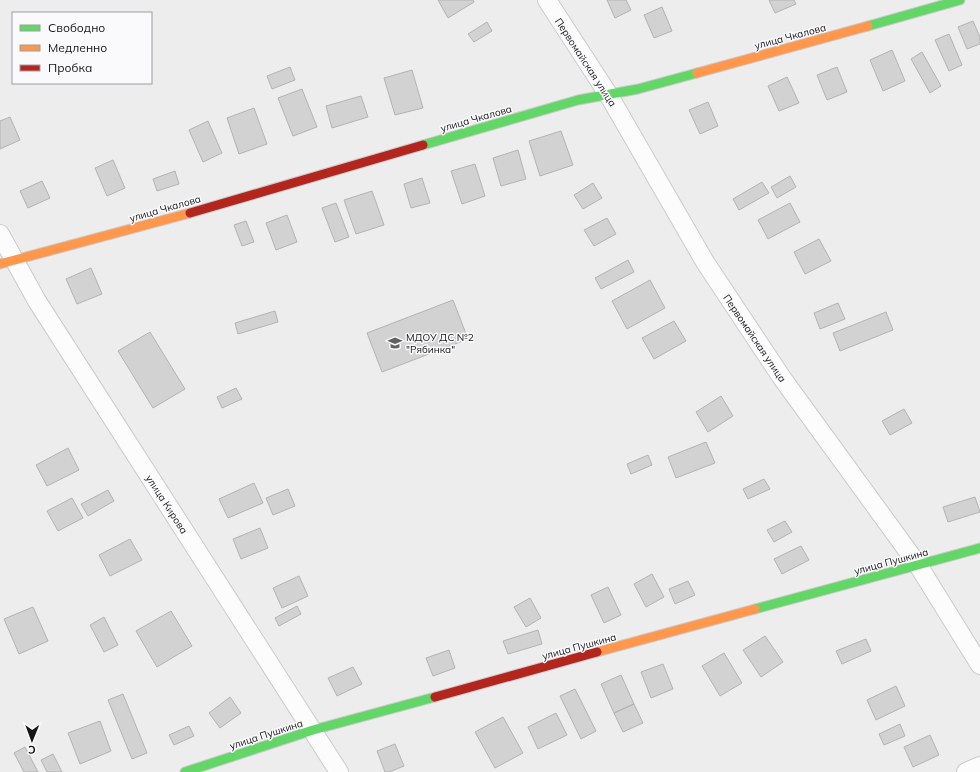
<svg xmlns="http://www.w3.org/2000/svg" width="980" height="772" font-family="Mulish,sans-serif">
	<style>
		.building { fill: #d2d2d2; stroke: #b3b3b4 }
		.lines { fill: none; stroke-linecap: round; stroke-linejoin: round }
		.street-casing { stroke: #cbcbcb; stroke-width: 20 }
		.fast-casing { stroke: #cbcbcb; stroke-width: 11 }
		.slow-casing { stroke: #cbcbcb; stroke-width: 11 }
		.jam-casing { stroke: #cbcbcb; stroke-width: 11 }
		.street { stroke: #fcfcfc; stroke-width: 18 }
		.fast { stroke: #63d668; stroke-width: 9 }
		.slow { stroke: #ff974d; stroke-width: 9 }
		.jam { stroke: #b3261e; stroke-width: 9 }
		.labels { text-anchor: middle; stroke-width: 3; stroke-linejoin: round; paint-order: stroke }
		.street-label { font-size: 10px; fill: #141515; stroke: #fafafc }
		.poi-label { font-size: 10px; fill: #141515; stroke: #fafafc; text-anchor: start }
	</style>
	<rect width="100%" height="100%" fill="#ededed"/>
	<!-- building -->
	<path class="building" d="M 438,0 L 473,0 L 474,2 L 448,18 Z
		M 607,0 L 626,0 L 631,10 L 615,18 Z
		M 769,0 L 794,0 L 796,4 L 775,13 Z
		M 662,7 L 672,31 L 654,38 L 644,15 Z
		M 973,21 L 980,37 L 980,44 L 967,49 L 958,27 Z
		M 487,22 L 492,31 L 474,42 L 468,34 Z
		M 949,34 L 962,65 L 949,71 L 935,40 Z
		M 892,50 L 905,81 L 883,91 L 870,60 Z
		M 922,52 L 941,86 L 930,93 L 911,59 Z
		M 290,67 L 295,80 L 272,89 L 267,76 Z
		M 837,67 L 847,92 L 827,100 L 817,75 Z
		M 412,70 L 423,108 L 395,115 L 384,78 Z
		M 787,77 L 799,103 L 779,111 L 768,86 Z
		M 302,89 L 317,127 L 293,136 L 278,98 Z
		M 361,96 L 368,117 L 332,128 L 326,106 Z
		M 708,102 L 718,126 L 700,134 L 689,110 Z
		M 254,108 L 267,144 L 239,154 L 227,118 Z
		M 10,117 L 20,140 L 0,149 L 0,121 Z
		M 208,121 L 222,153 L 203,162 L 189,130 Z
		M 561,131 L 573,165 L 540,176 L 529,141 Z
		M 518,150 L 526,179 L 501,186 L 493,158 Z
		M 113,160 L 125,188 L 107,196 L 95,168 Z
		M 475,164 L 485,196 L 462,204 L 451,171 Z
		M 175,171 L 179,184 L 157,191 L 153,179 Z
		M 790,176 L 796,187 L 777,198 L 771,187 Z
		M 422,178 L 430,203 L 411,208 L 404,184 Z
		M 42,181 L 50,198 L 28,208 L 20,191 Z
		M 762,182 L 769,193 L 739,210 L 733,199 Z
		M 593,183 L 602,198 L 583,209 L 574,195 Z
		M 372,191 L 384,225 L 356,234 L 344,200 Z
		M 336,203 L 349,237 L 335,242 L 322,208 Z
		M 790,203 L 800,222 L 768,239 L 758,220 Z
		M 287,215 L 297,242 L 276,250 L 266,223 Z
		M 607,218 L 616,234 L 594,246 L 584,230 Z
		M 246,221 L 254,242 L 242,246 L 234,225 Z
		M 819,239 L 831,261 L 805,274 L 794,252 Z
		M 628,260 L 634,272 L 601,289 L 595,278 Z
		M 91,268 L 102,294 L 77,304 L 66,279 Z
		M 650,280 L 665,308 L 627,329 L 612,301 Z
		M 453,300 L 468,339 L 382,372 L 367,333 Z
		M 838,303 L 845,319 L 820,329 L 814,313 Z
		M 275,311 L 278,322 L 238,334 L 235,323 Z
		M 886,312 L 893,330 L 840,351 L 833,333 Z
		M 674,321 L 686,341 L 654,359 L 642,338 Z
		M 150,332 L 185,389 L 153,408 L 118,351 Z
		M 236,388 L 242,399 L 222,408 L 217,397 Z
		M 721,396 L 733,416 L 708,432 L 696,412 Z
		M 904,409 L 912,423 L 890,435 L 882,421 Z
		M 706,442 L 715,463 L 676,478 L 668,457 Z
		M 68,448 L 79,470 L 47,486 L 36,465 Z
		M 648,455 L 652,465 L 631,474 L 627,464 Z
		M 764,479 L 770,489 L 748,499 L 743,489 Z
		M 254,483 L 263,503 L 228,518 L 219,499 Z
		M 288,489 L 295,506 L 273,515 L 266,498 Z
		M 108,490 L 114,501 L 88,516 L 81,504 Z
		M 975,497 L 980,512 L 948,522 L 943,507 Z
		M 72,498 L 83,518 L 58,531 L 47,511 Z
		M 785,521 L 792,532 L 774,542 L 767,530 Z
		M 260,528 L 268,548 L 241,559 L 233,539 Z
		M 130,539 L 142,560 L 110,576 L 99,555 Z
		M 801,546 L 809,560 L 782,574 L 774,559 Z
		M 652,574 L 664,597 L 646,607 L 634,584 Z
		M 299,576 L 308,596 L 282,608 L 273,588 Z
		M 688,581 L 695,595 L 675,604 L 669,589 Z
		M 608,587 L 621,615 L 604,623 L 591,595 Z
		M 530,598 L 541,618 L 526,627 L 514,607 Z
		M 297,606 L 301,614 L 279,626 L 275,618 Z
		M 33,607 L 48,641 L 19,654 L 4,619 Z
		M 171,611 L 192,646 L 157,667 L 136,631 Z
		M 104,617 L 118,645 L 104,652 L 90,625 Z
		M 538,630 L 542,644 L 508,654 L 503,641 Z
		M 765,636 L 783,662 L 761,677 L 743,650 Z
		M 866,639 L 871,651 L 842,664 L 836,651 Z
		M 449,650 L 455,668 L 433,676 L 426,658 Z
		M 724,653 L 742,683 L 720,696 L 702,666 Z
		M 663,664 L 673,689 L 651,698 L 641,672 Z
		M 353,667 L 362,684 L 337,696 L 328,678 Z
		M 621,675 L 634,704 L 614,713 L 601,684 Z
		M 896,686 L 905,706 L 876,720 L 867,700 Z
		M 575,689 L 596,731 L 581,739 L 560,696 Z
		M 123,694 L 147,753 L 132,759 L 108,700 Z
		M 230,697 L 241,713 L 220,728 L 209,713 Z
		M 634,704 L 643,723 L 623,732 L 614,713 Z
		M 556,713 L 567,735 L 538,749 L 528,727 Z
		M 503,717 L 523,753 L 495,768 L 475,732 Z
		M 100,721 L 111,751 L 80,764 L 68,733 Z
		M 900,724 L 905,736 L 884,745 L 879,734 Z
		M 189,726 L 194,736 L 174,745 L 169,735 Z
		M 930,735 L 939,755 L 913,767 L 904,747 Z
		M 395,744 L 404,766 L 389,772 L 385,772 L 377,751 Z
		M 25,747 L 38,772 L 24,772 L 14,753 Z
		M 53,754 L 62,772 L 47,772 L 41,760 Z"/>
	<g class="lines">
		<defs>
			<path id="street" d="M 547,0 L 608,94 L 705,262 L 782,378 L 918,565 L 980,665
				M 0,234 L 37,301 L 339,772
				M 966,772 L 980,766"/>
			<path id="fast" d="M 868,26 L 960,0
				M 423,145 L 578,100 L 638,89 L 697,73
				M 755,609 L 980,548
				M 185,772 L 313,730 L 435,697"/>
			<path id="slow" d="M 697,73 L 868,26
				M 0,264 L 190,213
				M 597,652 L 755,609"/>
			<path id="jam" d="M 190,213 L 423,145
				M 435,697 L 597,652"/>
		</defs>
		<!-- street casing -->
		<use href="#street" class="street-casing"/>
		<!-- fast casing -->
		<use href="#fast" class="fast-casing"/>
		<!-- slow casing -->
		<use href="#slow" class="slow-casing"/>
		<!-- jam casing -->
		<use href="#jam" class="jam-casing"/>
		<!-- street -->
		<use href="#street" class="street"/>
		<!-- fast -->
		<use href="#fast" class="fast"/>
		<!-- slow -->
		<use href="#slow" class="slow"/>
		<!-- jam -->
		<use href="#jam" class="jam"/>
	</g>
	<!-- icons -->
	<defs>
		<symbol id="school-bare" viewBox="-9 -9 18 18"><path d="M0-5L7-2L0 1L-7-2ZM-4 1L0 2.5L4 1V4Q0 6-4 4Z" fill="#606161" stroke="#fafafc" stroke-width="2.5" paint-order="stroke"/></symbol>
	</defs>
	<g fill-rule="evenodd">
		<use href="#school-bare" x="385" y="333" width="20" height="20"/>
	</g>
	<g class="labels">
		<!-- street labels -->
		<g class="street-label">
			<text transform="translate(790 36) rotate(-15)" y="4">улица Чкалова</text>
			<text transform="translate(586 62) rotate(57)" y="4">Первомайская улица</text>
			<text transform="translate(476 118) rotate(-16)" y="4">улица Чкалова</text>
			<text transform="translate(165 208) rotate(-16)" y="4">улица Чкалова</text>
			<text transform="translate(755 338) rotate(56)" y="4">Первомайская улица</text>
			<text transform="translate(167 504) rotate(57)" y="4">улица Кирова</text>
			<text transform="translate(891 561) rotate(-15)" y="4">улица Пушкина</text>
			<text transform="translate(579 646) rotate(-15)" y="4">улица Пушкина</text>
			<text transform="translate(266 734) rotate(-18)" y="4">улица Пушкина</text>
		</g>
		<!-- poi labels -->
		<g class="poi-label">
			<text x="406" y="341">МДОУ ДС №2<tspan x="406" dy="12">"Рябинка"</tspan></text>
		</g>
	</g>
	<!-- legend -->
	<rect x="12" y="12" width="140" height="72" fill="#fafafc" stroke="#9e9ea0"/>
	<rect x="20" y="25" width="20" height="6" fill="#63d668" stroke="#9e9ea0"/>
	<text x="48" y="32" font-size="12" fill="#141515">Свободно</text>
	<rect x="20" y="45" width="20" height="6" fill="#ff974d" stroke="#9e9ea0"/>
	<text x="48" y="52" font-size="12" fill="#141515">Медленно</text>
	<rect x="20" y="65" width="20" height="6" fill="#b3261e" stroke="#9e9ea0"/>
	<text x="48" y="72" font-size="12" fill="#141515">Пробка</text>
	<!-- north arrow -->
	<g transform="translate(32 740) rotate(181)" stroke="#fafafc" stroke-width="3" paint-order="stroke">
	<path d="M0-3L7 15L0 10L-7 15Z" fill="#141515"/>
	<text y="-6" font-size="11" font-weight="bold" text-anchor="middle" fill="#141515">С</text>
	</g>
</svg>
